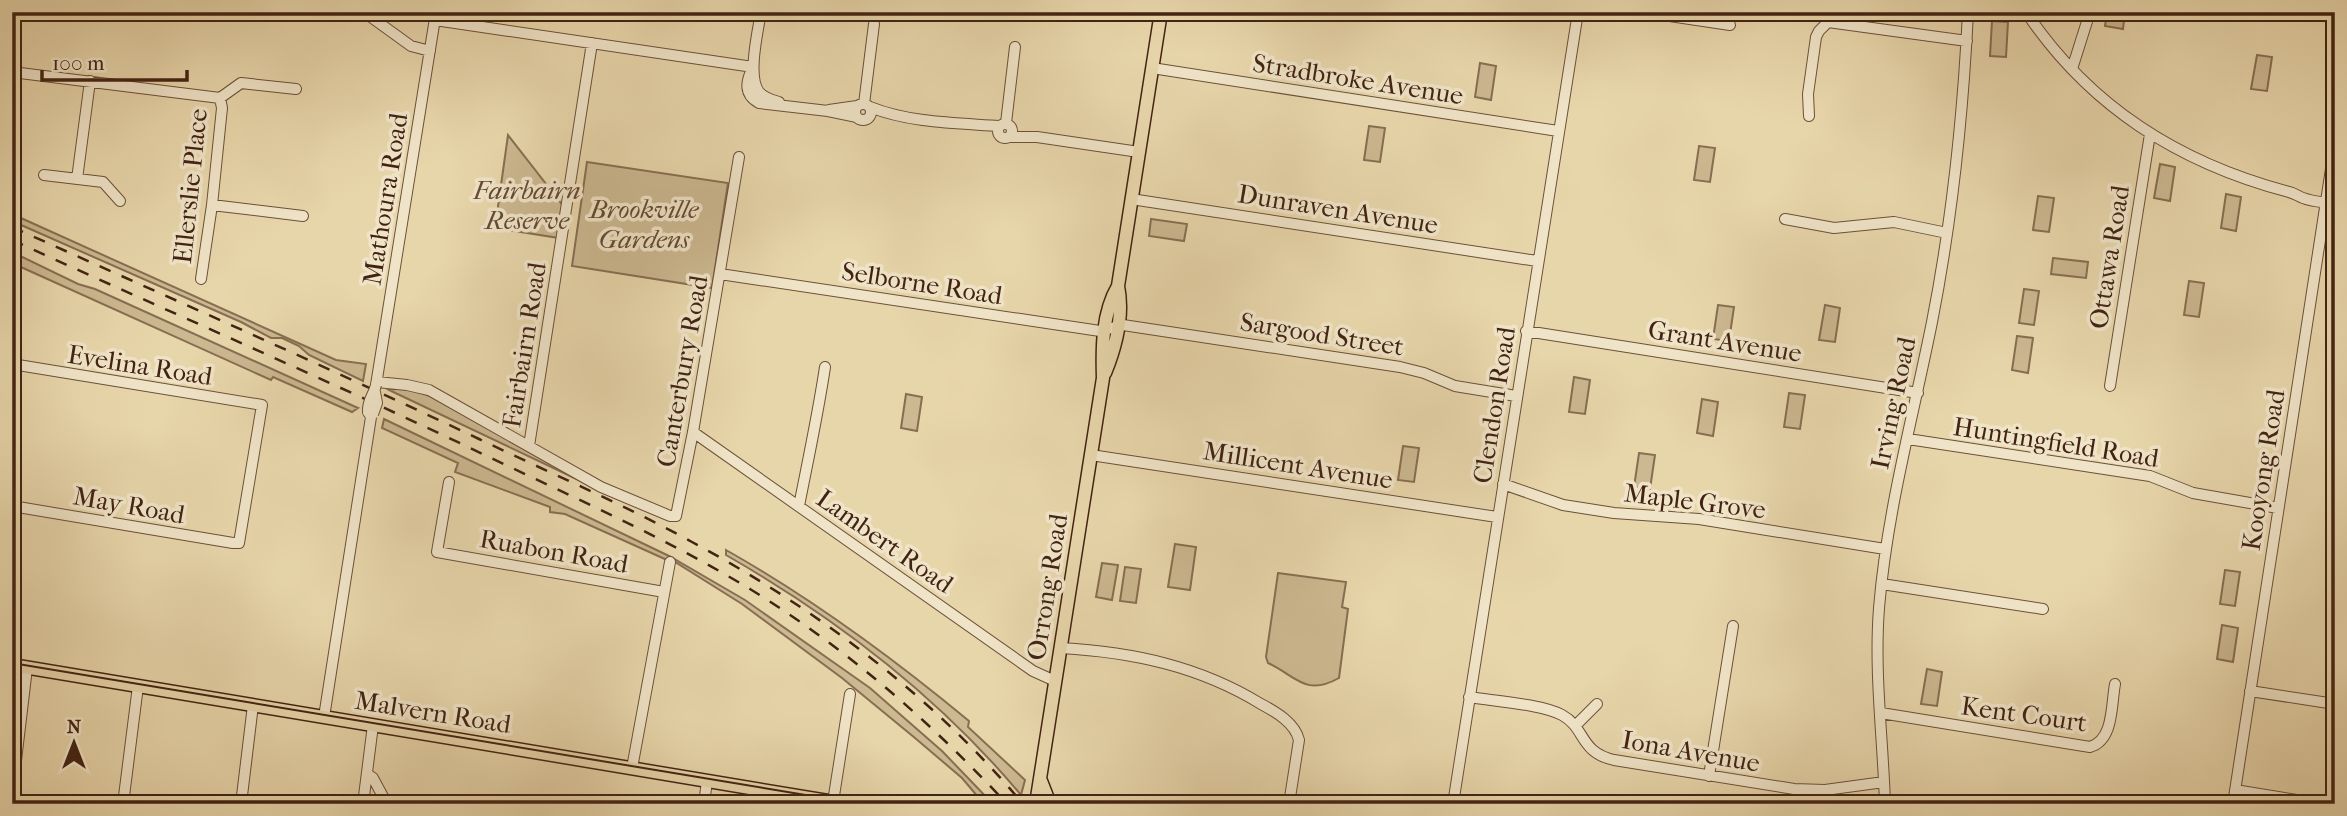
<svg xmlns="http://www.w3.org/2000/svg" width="2347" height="816" font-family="'IM FELL French Canon',serif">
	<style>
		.green { fill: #ccb891; stroke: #876e52; stroke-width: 2 }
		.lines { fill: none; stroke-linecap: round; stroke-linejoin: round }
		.minor-casing { stroke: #6c5039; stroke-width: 12 }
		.major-casing { stroke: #422313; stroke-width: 15 }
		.minor { stroke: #f0e4c8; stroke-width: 10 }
		.major { stroke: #e8d6ab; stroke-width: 12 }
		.tram { stroke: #422313; stroke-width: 2 }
		.rail { stroke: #422313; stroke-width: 2.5; stroke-dasharray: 12 12; stroke-linecap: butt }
		.minor-bridge-casing { stroke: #6c5039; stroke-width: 12; stroke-linecap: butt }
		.minor-bridge { stroke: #f0e4c8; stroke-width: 10 }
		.labels { text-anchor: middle; stroke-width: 7; stroke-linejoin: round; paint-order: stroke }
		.street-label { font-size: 26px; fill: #422313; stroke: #f0e4c8 }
		.park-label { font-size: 26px; font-style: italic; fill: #644832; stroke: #f0e4c8 }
	</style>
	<rect width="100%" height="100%" fill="#e8d6ab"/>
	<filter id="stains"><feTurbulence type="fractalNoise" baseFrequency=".00286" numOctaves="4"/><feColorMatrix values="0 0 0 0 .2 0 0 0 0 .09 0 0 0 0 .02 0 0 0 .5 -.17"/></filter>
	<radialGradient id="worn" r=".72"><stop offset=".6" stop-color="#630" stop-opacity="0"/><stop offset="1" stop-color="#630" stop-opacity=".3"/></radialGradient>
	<!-- green -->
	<path class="green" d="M 2107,12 L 2125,12 L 2123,29 L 2105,26 Z
		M 1992,21 L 2008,22 L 2006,57 L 1990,56 Z
		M 2257,55 L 2272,57 L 2267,91 L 2251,89 Z
		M 1480,63 L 1496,66 L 1491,100 L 1475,97 Z
		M 1369,126 L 1385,128 L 1380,162 L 1364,160 Z
		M 508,135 L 564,207 L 559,238 L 495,228 Z
		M 1699,146 L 1715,148 L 1710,182 L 1694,180 Z
		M 587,162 L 728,183 L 712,288 L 572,266 Z
		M 2160,164 L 2175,167 L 2170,201 L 2154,198 Z
		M 2226,194 L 2241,197 L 2236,231 L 2221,228 Z
		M 2038,196 L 2054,198 L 2049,232 L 2033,230 Z
		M 12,214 L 336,360 L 366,364 L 363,381 L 309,355 L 299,346 L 282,338 L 271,338 L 241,322 L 12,221 Z
		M 1151,219 L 1187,224 L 1184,241 L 1149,236 Z
		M 12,252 L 78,284 L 95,289 L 358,408 L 352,412 L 273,377 L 271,380 L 12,263 Z
		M 2053,258 L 2088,262 L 2086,278 L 2051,274 Z
		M 2189,281 L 2204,283 L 2199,317 L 2184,315 Z
		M 2024,289 L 2039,291 L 2034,325 L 2019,323 Z
		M 1718,305 L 1734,307 L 1729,341 L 1713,339 Z
		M 1825,305 L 1840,308 L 1835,342 L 1819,340 Z
		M 2017,336 L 2033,338 L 2028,373 L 2012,370 Z
		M 1574,377 L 1590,380 L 1585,414 L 1569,412 Z
		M 404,388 L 430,396 L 587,484 L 389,390 Z
		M 1789,393 L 1805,395 L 1800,429 L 1784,427 Z
		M 906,394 L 922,397 L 917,431 L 901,428 Z
		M 1702,399 L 1718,402 L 1713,436 L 1697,433 Z
		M 384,419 L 669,556 L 745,600 L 870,688 L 942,751 L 993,804 L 984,804 L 962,778 L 915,738 L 842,678 L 742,604 L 675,562 L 667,560 L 565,514 L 550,512 L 550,507 L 455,472 L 458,463 L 382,428 Z
		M 1403,446 L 1419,448 L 1414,482 L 1398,480 Z
		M 1639,453 L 1655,455 L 1650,489 L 1634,487 Z
		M 1175,544 L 1196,547 L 1190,590 L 1168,587 Z
		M 726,550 C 813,599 893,658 969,721 L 968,727 L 1025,780 L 1021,795 C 939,697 836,618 726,555 Z
		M 1102,563 L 1118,565 L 1112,600 L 1096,597 Z
		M 1125,567 L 1141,569 L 1136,603 L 1120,601 Z
		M 2225,570 L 2240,572 L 2235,606 L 2220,604 Z
		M 1278,573 L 1346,582 L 1342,607 L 1348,609 L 1339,678 C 1305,697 1296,676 1268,663 L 1266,657 Z
		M 2222,625 L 2238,628 L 2233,662 L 2217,659 Z
		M 1927,669 L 1942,672 L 1937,706 L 1921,704 Z"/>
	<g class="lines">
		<defs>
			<path id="minor" d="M 364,12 L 411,46 L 430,51
				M 761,12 C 758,31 747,76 759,92 C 764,98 772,100 779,102
				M 1643,12 L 1730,25
				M 1824,12 L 1828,22 L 1967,41
				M 2026,12 C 2090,107 2179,163 2289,192 C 2294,193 2298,196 2303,198 C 2313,202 2325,202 2335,204
				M 2233,16 L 2235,12
				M 435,20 L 753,67
				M 753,67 C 746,81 743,94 759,103 L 828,111 L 857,117
				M 1152,68 L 1558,131
				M 2072,69 L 2090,12
				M 12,72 L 220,98 L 241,83 L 296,89
				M855 112a8 8 0 1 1 16 0a8 8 0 1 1-16 0Z
				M 864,104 L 874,24
				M 870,107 C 910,123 957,123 999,126
				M 829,110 L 857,106
				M 1809,116 L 1808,94 L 1816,37 L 1819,31 L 1828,22
				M 1006,123 L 1015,47
				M998 131a7 7 0 1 1 14 0a7 7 0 1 1-14 0Z
				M 1009,137 L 1037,137 L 1139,152
				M 44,175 L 103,182 L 120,201
				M 77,179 L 90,81
				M 1131,199 L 1537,261
				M 212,205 L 303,216
				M 1785,219 L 1834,228 L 1894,222 L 1947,233
				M 720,274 L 1100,331 L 1123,325 L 1400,367 L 1424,373 L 1455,386 L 1516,396
				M 201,279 L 212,205 L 222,108 L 220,98
				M 1526,331 L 1918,393
				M 12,364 L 262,405 L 239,543 L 233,543 L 12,506
				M 377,382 L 407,385 L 429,390 L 601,487 L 670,516 L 676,516 L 693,432 L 739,157
				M 376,385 L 436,12
				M 2110,386 L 2150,134
				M 693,432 L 1033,671 L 1055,681
				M 1908,439 L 2150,476 L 2193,493 L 2278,508
				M 529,446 L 592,43
				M 1091,455 L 1497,517
				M 449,482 L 437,552 L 664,592
				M 1503,484 L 1563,505 L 1614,513 L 1699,519 L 1885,549
				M 799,506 C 808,460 818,414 825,367
				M 1882,584 L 2043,609
				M 1061,648 C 1132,652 1199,666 1261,704 C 1276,712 1295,723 1299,740 L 1289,804
				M 2250,691 L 2335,704
				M 1469,697 C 1494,701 1541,704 1562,715 C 1586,728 1579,752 1614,760 L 1794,789 L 1825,790 L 1884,782
				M 1881,713 L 2090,747 C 2114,740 2111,705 2115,684
				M 324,717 L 371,417 L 368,412
				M 1575,726 L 1597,704
				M 632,768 L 670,562
				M 367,774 L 373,778 L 387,804
				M 1709,776 L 1733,626
				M 2235,790 L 2322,804
				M 12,794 L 27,668
				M 833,802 L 850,694
				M 123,804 L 138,686
				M 241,804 L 253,705
				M 363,804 L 373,725
				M 704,804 L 707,781
				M 1453,804 L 1578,12
				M 1885,804 C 1883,739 1874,673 1879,608 C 1887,511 1913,417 1932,322 C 1952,220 1963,116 1968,12
				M 2233,804 L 2335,143"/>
			<path id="major" d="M 1105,373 C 1116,346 1124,315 1118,286 L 1161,12
				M 12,665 L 846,804
				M 1041,781 L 1050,804
				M 1036,804 L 1103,378 C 1102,348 1102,313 1118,286"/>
		</defs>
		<!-- minor casing -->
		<use href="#minor" class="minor-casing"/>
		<!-- major casing -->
		<use href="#major" class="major-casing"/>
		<!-- minor -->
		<use href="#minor" class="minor"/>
		<!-- major -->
		<use href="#major" class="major"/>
		<!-- tram -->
		<path class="tram" d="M 12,663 L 860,804"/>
		<!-- rail -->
		<path class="rail" d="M 12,227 C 168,297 325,366 479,439 C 550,473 623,504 692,542 C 815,608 933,696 1023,804
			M 12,240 C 163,309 316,375 466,446 C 561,492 659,534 750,589 C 846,648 931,722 1007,804"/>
		<defs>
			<path id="minor-bridge" d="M 368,412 C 367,400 374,395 376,385
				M 373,414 L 377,403 L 375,392"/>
		</defs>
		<!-- minor-bridge casing -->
		<use href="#minor-bridge" class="minor-bridge-casing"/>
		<!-- minor-bridge -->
		<use href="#minor-bridge" class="minor-bridge"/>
	</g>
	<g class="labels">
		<!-- street labels -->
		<g class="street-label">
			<text transform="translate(1358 79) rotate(9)" y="9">Stradbroke Avenue</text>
			<text transform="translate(190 186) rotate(-84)" y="9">Ellerslie Place</text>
			<text transform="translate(385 199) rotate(-81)" y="9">Mathoura Road</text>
			<text transform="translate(1338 209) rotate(9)" y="9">Dunraven Avenue</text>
			<text transform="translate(2109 257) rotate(-81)" y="9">Ottawa Road</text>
			<text transform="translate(922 283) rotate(9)" y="9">Selborne Road</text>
			<text transform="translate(1322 334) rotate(9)" y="9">Sargood Street</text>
			<text transform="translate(1725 341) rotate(9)" y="9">Grant Avenue</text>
			<text transform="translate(524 345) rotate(-81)" y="9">Fairbairn Road</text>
			<text transform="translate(140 365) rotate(9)" y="9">Evelina Road</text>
			<text transform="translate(682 371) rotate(-80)" y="9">Canterbury Road</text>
			<text transform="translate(1893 403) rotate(-78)" y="9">Irving Road</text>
			<text transform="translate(1494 405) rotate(-81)" y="9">Clendon Road</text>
			<text transform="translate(2056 442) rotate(9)" y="9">Huntingfield Road</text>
			<text transform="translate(1298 465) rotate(9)" y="9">Millicent Avenue</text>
			<text transform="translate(2263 470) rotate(-81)" y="9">Kooyong Road</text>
			<text transform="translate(1695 501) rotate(7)" y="9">Maple Grove</text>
			<text transform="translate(129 505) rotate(10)" y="9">May Road</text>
			<text transform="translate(885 541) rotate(35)" y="9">Lambert Road</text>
			<text transform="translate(554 551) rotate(10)" y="9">Ruabon Road</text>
			<text transform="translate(1047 587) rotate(-81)" y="9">Orrong Road</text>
			<text transform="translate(433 712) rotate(9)" y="9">Malvern Road</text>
			<text transform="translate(2024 714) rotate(8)" y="9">Kent Court</text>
			<text transform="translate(1691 751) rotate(10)" y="9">Iona Avenue</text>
		</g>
		<!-- park labels -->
		<g class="park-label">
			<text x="527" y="199">Fairbairn<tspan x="527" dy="30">Reserve</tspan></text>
			<text x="644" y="218">Brookville<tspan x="644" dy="30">Gardens</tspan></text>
		</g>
	</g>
	<!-- margin -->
	<rect width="2347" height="816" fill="none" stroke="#e8d6ab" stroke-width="42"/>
	<rect x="14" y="14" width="2319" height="788" fill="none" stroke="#422313" stroke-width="3.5"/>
	<rect x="21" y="21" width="2305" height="774" fill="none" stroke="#422313" stroke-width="2"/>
	<!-- north arrow -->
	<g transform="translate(74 743)" stroke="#f0e4c8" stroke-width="5" paint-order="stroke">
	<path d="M0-5L12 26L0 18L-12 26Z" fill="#422313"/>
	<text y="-10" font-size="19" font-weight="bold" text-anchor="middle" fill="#422313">N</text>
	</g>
	<!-- scale -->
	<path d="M42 70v10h145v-10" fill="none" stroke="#422313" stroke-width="3.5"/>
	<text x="52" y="70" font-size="21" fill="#422313" stroke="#f0e4c8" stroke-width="5" paint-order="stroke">100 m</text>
	<rect width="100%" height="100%" filter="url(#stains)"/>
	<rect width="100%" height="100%" fill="url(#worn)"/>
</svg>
